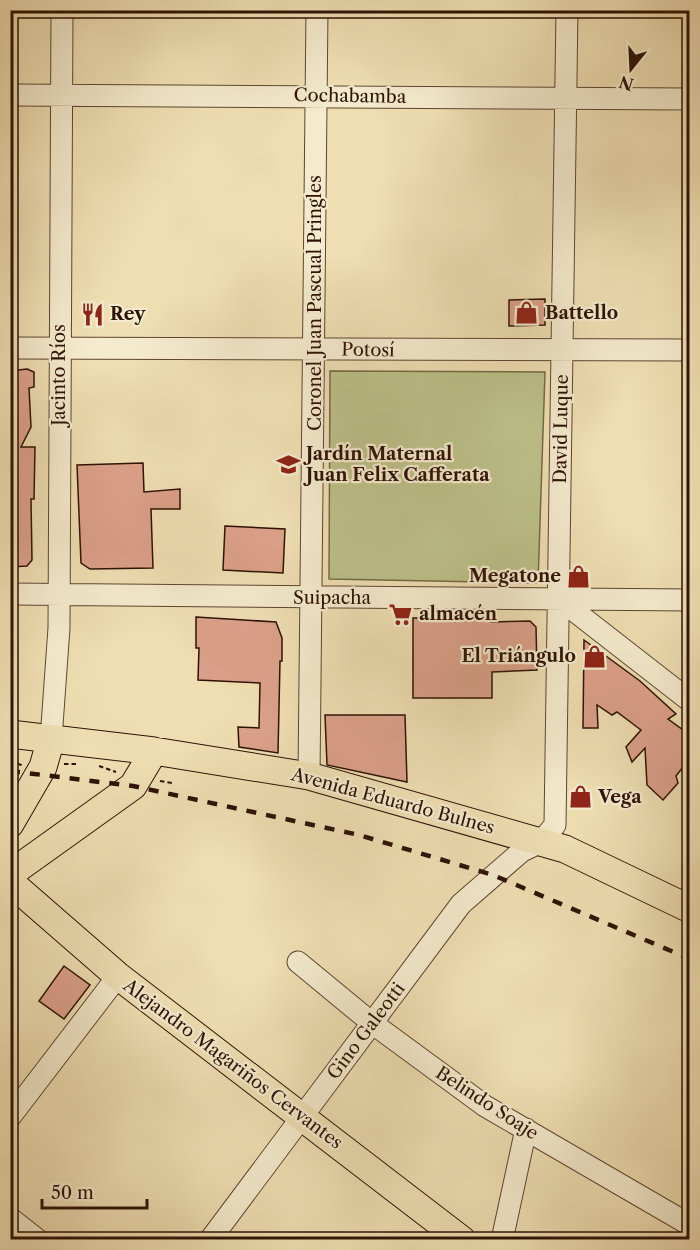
<svg xmlns="http://www.w3.org/2000/svg" width="700" height="1250" font-family="'Libre Caslon Text',serif">
	<style>
		.green { fill: #bcc089; stroke: #756946; stroke-width: 1.5 }
		.building { fill: #dba089; stroke: #2e1204; stroke-width: 1.5 }
		.lines { fill: none; stroke-linecap: round; stroke-linejoin: round }
		.minor-casing { stroke: #5e4530; stroke-width: 23 }
		.major-casing { stroke: #2e1204; stroke-width: 29 }
		.path { stroke: #2e1204; stroke-width: 2; stroke-dasharray: 4.5 3; stroke-linecap: butt }
		.minor { stroke: #f4eacd; stroke-width: 21 }
		.major { stroke: #eedeb2; stroke-width: 27 }
		.rail { stroke: #2e1204; stroke-width: 4.5; stroke-dasharray: 10 10; stroke-linecap: butt }
		.labels { text-anchor: middle; stroke-width: 4.5; stroke-linejoin: round; paint-order: stroke }
		.street-label { font-size: 18px; fill: #2e1204; stroke: #f4eacd }
		.poi-label { font-size: 18px; font-weight: bold; fill: #2e1204; stroke: #f4eacd; text-anchor: start }
	</style>
	<rect width="100%" height="100%" fill="#eedeb2"/>
	<filter id="stains"><feTurbulence type="fractalNoise" baseFrequency=".00333" numOctaves="4"/><feColorMatrix values="0 0 0 0 .2 0 0 0 0 .09 0 0 0 0 .02 0 0 0 .5 -.17"/></filter>
	<radialGradient id="worn" r=".72"><stop offset=".6" stop-color="#630" stop-opacity="0"/><stop offset="1" stop-color="#630" stop-opacity=".3"/></radialGradient>
	<!-- green -->
	<path class="green" d="M 330,371 L 545,372 L 538,583 L 329,579 Z"/>
	<!-- building -->
	<path class="building" d="M 545,299 L 545,325 L 509,326 L 509,300 Z
		M 27,369 L 34,372 L 34,387 L 29,388 L 31,427 L 21,447 L 35,447 L 34,499 L 31,499 L 32,560 L 27,566 L 10,567 L 10,371 Z
		M 143,463 L 144,492 L 180,489 L 180,509 L 151,509 L 153,568 L 90,569 L 81,563 L 77,465 Z
		M 225,526 L 285,529 L 283,573 L 223,570 Z
		M 196,617 L 276,622 L 282,638 L 282,661 L 280,661 L 278,753 L 239,747 L 238,727 L 259,728 L 260,683 L 198,680 L 199,648 L 196,648 Z
		M 491,617 L 491,622 L 530,621 L 536,627 L 537,670 L 492,672 L 492,698 L 413,698 L 413,618 Z
		M 584,640 L 640,681 L 676,714 L 668,719 L 690,735 L 690,758 L 676,776 L 678,783 L 663,800 L 647,785 L 645,748 L 632,762 L 626,747 L 641,730 L 617,712 L 612,715 L 597,705 L 598,728 L 583,728 Z
		M 325,715 L 405,715 L 407,782 L 327,765 Z
		M 64,966 L 90,985 L 64,1019 L 39,1001 Z"/>
	<g class="lines">
		<defs>
			<path id="minor" d="M 10,95 L 690,99
				M 10,348 L 690,350
				M 10,594 L 690,600
				M 559,599 L 690,701
				M 51,739 L 59,628 L 62,10
				M 309,776 L 317,10
				M 298,962 L 372,1023 L 485,1106 L 690,1225
				M 10,1117 L 118,976
				M 10,1218 L 38,1240
				M 210,1240 L 461,904 L 522,851 L 541,842 L 555,825 L 567,10
				M 502,1240 L 526,1129"/>
			<path id="major" d="M 10,734 L 154,751 L 309,776 L 565,849 L 690,909
				M 10,824 L 43,767 L 51,739
				M 10,874 L 133,786 L 154,751
				M 10,882 L 118,976 L 462,1240"/>
		</defs>
		<!-- minor casing -->
		<use href="#minor" class="minor-casing"/>
		<!-- major casing -->
		<use href="#major" class="major-casing"/>
		<!-- path -->
		<path class="path" d="M 10,762 L 22,765
			M 64,764 L 76,764
			M 99,766 L 116,772
			M 160,781 L 172,783"/>
		<!-- minor -->
		<use href="#minor" class="minor"/>
		<!-- major -->
		<use href="#major" class="major"/>
		<!-- rail -->
		<path class="rail" d="M 10,771 L 133,786 L 359,835 L 493,875 L 690,959"/>
	</g>
	<!-- icons -->
	<defs>
		<symbol id="shop-bare" viewBox="-9 -9 18 18"><path d="M-5-2.5h2.3a2.7 3.5 0 0 1 5.4 0H5L5.5 6h-11ZM-1.5-2.5h3a1.5 2.3 0 0 0-3 0Z" fill="#8f2418" stroke="#f4eacd" stroke-width="2.5" paint-order="stroke"/></symbol>
		<symbol id="restaurant-bare" viewBox="-9 -9 18 18"><path d="M-5-6h1v4h1v-4h1v4h1v-4h1v5L-1.5 .5V6h-2V.5L-5-1ZM5-6V6H3V1.5H1.5Q1.5-4 5-6Z" fill="#8f2418" stroke="#f4eacd" stroke-width="2.5" paint-order="stroke"/></symbol>
		<symbol id="school-bare" viewBox="-9 -9 18 18"><path d="M0-5L7-2L0 1L-7-2ZM-4 1L0 2.5L4 1V4Q0 6-4 4Z" fill="#8f2418" stroke="#f4eacd" stroke-width="2.5" paint-order="stroke"/></symbol>
		<symbol id="supermarket-bare" viewBox="-9 -9 18 18"><path d="M-6-5.5h2.5l.6 2H6L4.5 2H-2.5L-4.4-4H-6ZM-1.5 3.2a1.3 1.3 0 1 0 .1 0ZM3 3.2a1.3 1.3 0 1 0 .1 0Z" fill="#8f2418" stroke="#f4eacd" stroke-width="2.5" paint-order="stroke"/></symbol>
	</defs>
	<g fill-rule="evenodd">
		<use href="#shop-bare" x="510" y="296" width="33" height="33"/>
		<use href="#restaurant-bare" x="76" y="298" width="33" height="33"/>
		<use href="#school-bare" x="272" y="448" width="33" height="33"/>
		<use href="#shop-bare" x="562" y="560" width="33" height="33"/>
		<use href="#supermarket-bare" x="384" y="598" width="33" height="33"/>
		<use href="#shop-bare" x="578" y="640" width="33" height="33"/>
		<use href="#shop-bare" x="564" y="780" width="33" height="33"/>
	</g>
	<g class="labels">
		<!-- street labels -->
		<g class="street-label">
			<text transform="translate(350 96) rotate(1)" y="6">Cochabamba</text>
			<text transform="translate(315 303) rotate(-90)" y="6">Coronel Juan Pascual Pringles</text>
			<text transform="translate(368 350) rotate(1)" y="6">Potosí</text>
			<text transform="translate(59 375) rotate(-90)" y="6">Jacinto Ríos</text>
			<text transform="translate(561 429) rotate(-89)" y="6">David Luque</text>
			<text x="332" y="604">Suipacha</text>
			<text transform="translate(393 801) rotate(15)" y="6">Avenida Eduardo Bulnes</text>
			<text transform="translate(366 1031) rotate(-53)" y="6">Gino Galeotti</text>
			<text transform="translate(233 1064) rotate(37)" y="6">Alejandro Magariños Cervantes</text>
			<text transform="translate(487 1103) rotate(33)" y="6">Belindo Soaje</text>
		</g>
		<!-- poi labels -->
		<g class="poi-label">
			<text x="545" y="319">Battello</text>
			<text x="110" y="320">Rey</text>
			<text x="306" y="460">Jardín Maternal<tspan x="306" dy="21">Juan Felix Cafferata</tspan></text>
			<text x="561" y="582" text-anchor="end">Megatone</text>
			<text x="419" y="620">almacén</text>
			<text x="576" y="662" text-anchor="end">El Triángulo</text>
			<text x="598" y="803">Vega</text>
		</g>
	</g>
	<!-- margin -->
	<rect width="700" height="1250" fill="none" stroke="#eedeb2" stroke-width="36"/>
	<rect x="12" y="12" width="676" height="1226" fill="none" stroke="#2e1204" stroke-width="3"/>
	<rect x="18" y="18" width="664" height="1214" fill="none" stroke="#2e1204" stroke-width="1.5"/>
	<!-- north arrow -->
	<g transform="translate(631 69) rotate(198)" stroke="#f4eacd" stroke-width="4.5" paint-order="stroke">
	<path d="M0-4.5L10 22L0 15L-10 22Z" fill="#2e1204"/>
	<text y="-9" font-size="16" font-weight="bold" text-anchor="middle" fill="#2e1204">N</text>
	</g>
	<!-- scale -->
	<path d="M42 1199v9h105v-9" fill="none" stroke="#2e1204" stroke-width="3"/>
	<text x="51" y="1199" font-size="18" fill="#2e1204" stroke="#f4eacd" stroke-width="4.5" paint-order="stroke">50 m</text>
	<rect width="100%" height="100%" filter="url(#stains)"/>
	<rect width="100%" height="100%" fill="url(#worn)"/>
</svg>
